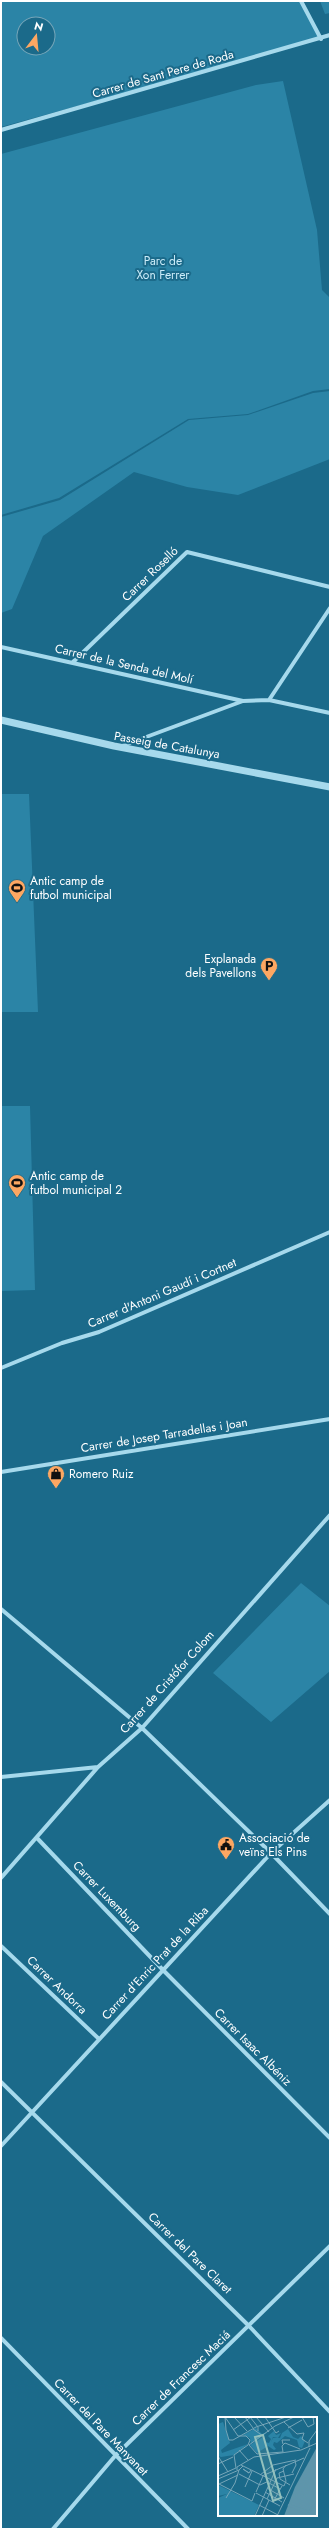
<svg xmlns="http://www.w3.org/2000/svg" width="331" height="2530" font-family="Jost,sans-serif">
	<style>
		.green { fill: #2b84a6; fill-rule: evenodd }
		.lines { fill: none; stroke-linecap: round; stroke-linejoin: round }
		.minor { stroke: #a6d9ec; stroke-width: 4 }
		.tertiary { stroke: #a6d9ec; stroke-width: 7 }
		.labels { text-anchor: middle; stroke-width: 4; stroke-linejoin: round; paint-order: stroke }
		.street-label { font-size: 12px; fill: #fff; stroke: #1b6a8a }
		.park-label { font-size: 12px; fill: #cbecf9; stroke: #1b6a8a }
		.poi-label { font-size: 12px; fill: #fff; stroke: #1b6a8a; text-anchor: start }
		.inset-river { fill: none; stroke: #5e95ab; stroke-width: 2 }
		.inset-road { fill: none; stroke: #76a6b9; stroke-width: 1 }
		.view { fill: #93c1be; fill-opacity: 0.15; stroke: #93c1be; stroke-width: 2 }
		.inset-edge { fill: none; stroke: #fff; stroke-width: 2 }
	</style>
	<rect width="100%" height="100%" fill="#1b6a8a"/>
	<!-- green -->
	<path class="green" d="M 1,1 L 301,1 L 321,39 L 1,127 ZM 24,24 L 48,24 L 48,48 L 24,48 Z
		M 320,1 L 330,1 L 330,13 L 325,14 Z
		M 283,81 L 317,230 L 322,290 L 330,298 L 330,389 L 313,391 L 248,414 L 188,419 L 59,498 L 1,515 L 1,154 L 256,85 Z
		M 330,391 L 330,459 L 238,495 L 187,487 L 134,472 L 43,536 L 12,609 L 1,613 L 1,517 L 60,500 L 189,420 L 248,415 L 313,393 Z
		M 1,794 L 29,794 L 38,1012 L 1,1012 Z
		M 1,1106 L 30,1106 L 35,1290 L 1,1291 Z
		M 301,1583 L 330,1606 L 330,1671 L 271,1722 L 213,1673 Z"/>
	<g class="lines">
		<!-- minor -->
		<path class="minor" d="M 301,1 L 321,39
			M 1,130 L 330,35
			M 1,647 L 243,701 L 269,700 L 330,713
			M 73,662 L 187,552 L 330,587
			M 269,700 L 330,608
			M 122,746 L 243,701
			M 1,1368 L 62,1343 L 99,1332 L 330,1232
			M 1,1472 L 330,1419
			M 1,1609 L 142,1728 L 271,1853 L 330,1914
			M 1,1777 L 98,1767
			M 37,1838 L 162,1969 L 330,2138
			M 1,1878 L 98,1767 L 142,1728 L 330,1515
			M 1,1946 L 99,2039
			M 1,2082 L 249,2326 L 330,2412
			M 1,2146 L 271,1853 L 330,1800
			M 1,2338 L 188,2529
			M 53,2529 L 115,2456 L 330,2246"/>
		<!-- tertiary -->
		<path class="tertiary" d="M 1,720 L 114,746 L 330,787"/>
	</g>
	<!-- icons -->
	<defs>
		<symbol id="stadium-pin" viewBox="-11 -11 22 30"><path d="M0 17L-7.5 6A9.5 9.5 0 1 1 7.5 6Z" fill="#fda762" stroke="#1b6a8a"/><path d="M0-5a6.5 5 0 1 0 0 10a6.5 5 0 1 0 0-10ZM-3.5-1.8h7v3.6h-7Z" fill="#111"/></symbol>
		<symbol id="parking-pin" viewBox="-11 -11 22 30"><path d="M0 17L-7.5 6A9.5 9.5 0 1 1 7.5 6Z" fill="#fda762" stroke="#1b6a8a"/><path d="M-3.5-5.5H1a3.5 3.5 0 0 1 0 7H-1V5.5H-3.5ZM-1-3.4V-.6H.8a1.4 1.4 0 0 0 0-2.8Z" fill="#111"/></symbol>
		<symbol id="shop-pin" viewBox="-11 -11 22 30"><path d="M0 17L-7.5 6A9.5 9.5 0 1 1 7.5 6Z" fill="#fda762" stroke="#1b6a8a"/><path d="M-5-2.5h2.3a2.7 3.5 0 0 1 5.4 0H5L5.5 6h-11ZM-1.5-2.5h3a1.5 2.3 0 0 0-3 0Z" fill="#111"/></symbol>
		<symbol id="civic-pin" viewBox="-11 -11 22 30"><path d="M0 17L-7.5 6A9.5 9.5 0 1 1 7.5 6Z" fill="#fda762" stroke="#1b6a8a"/><path d="M-.6-6.5H3V-4.5H.6V-3L4-1V1h2V6H-6V1h2V-1L-.6-3ZM-1.2 2.5V6h2.4V2.5Z" fill="#111"/></symbol>
	</defs>
	<g fill-rule="evenodd">
		<use href="#stadium-pin" x="7" y="878" width="20" height="27"/>
		<use href="#parking-pin" x="259" y="956" width="20" height="27"/>
		<use href="#stadium-pin" x="7" y="1173" width="20" height="27"/>
		<use href="#shop-pin" x="46" y="1464" width="20" height="27"/>
		<use href="#civic-pin" x="216" y="1835" width="20" height="27"/>
	</g>
	<g class="labels">
		<!-- street labels -->
		<g class="street-label">
			<text transform="translate(163 74) rotate(-16)" y="4">Carrer de Sant Pere de Roda</text>
			<text transform="translate(150 574) rotate(-44)" y="4">Carrer Roselló</text>
			<text transform="translate(124 664) rotate(13)" y="4">Carrer de la Senda del Molí</text>
			<text transform="translate(167 745) rotate(10)" y="4">Passeig de Catalunya</text>
			<text transform="translate(162 1293) rotate(-23)" y="4">Carrer d'Antoni Gaudí i Cortnet</text>
			<text transform="translate(164 1435) rotate(-9)" y="4">Carrer de Josep Tarradellas i Joan</text>
			<text transform="translate(167 1682) rotate(-48)" y="4">Carrer de Cristófor Colom</text>
			<text transform="translate(107 1896) rotate(46)" y="4">Carrer Luxemburg</text>
			<text transform="translate(155 1963) rotate(-47)" y="4">Carrer d'Enric Prat de la Riba</text>
			<text transform="translate(57 1985) rotate(44)" y="4">Carrer Andorra</text>
			<text transform="translate(253 2047) rotate(45)" y="4">Carrer Isaac Albéniz</text>
			<text transform="translate(190 2253) rotate(44)" y="4">Carrer del Pare Claret</text>
			<text transform="translate(181 2378) rotate(-44)" y="4">Carrer de Francesc Maciá</text>
			<text transform="translate(101 2427) rotate(46)" y="4">Carrer del Pare Manyanet</text>
		</g>
		<!-- park labels -->
		<g class="park-label">
			<text x="163" y="265">Parc de<tspan x="163" dy="14">Xon Ferrer</tspan></text>
		</g>
		<!-- poi labels -->
		<g class="poi-label">
			<text x="30" y="885">Antic camp de<tspan x="30" dy="14">futbol municipal</tspan></text>
			<text x="256" y="963" text-anchor="end">Explanada<tspan x="256" dy="14">dels Pavellons</tspan></text>
			<text x="30" y="1180">Antic camp de<tspan x="30" dy="14">futbol municipal 2</tspan></text>
			<text x="69" y="1478">Romero Ruiz</text>
			<text x="239" y="1842">Associació de<tspan x="239" dy="14">veïns Els Pins</tspan></text>
		</g>
	</g>
	<!-- overview -->
	<g transform="translate(218 2417)">
		<rect width="99" height="99" fill="#1b6a8a"/>
		<path d="M 5,5 L 12,26 L 3,33 L 4,36 L 30,27 L 16,38 L 3,40 L 0,39 L 0,7 ZM 38,11 L 44,17 L 50,15 L 33,27 L 32,21 L 25,18 ZM 70,12 L 75,20 L 80,22 L 83,19 L 87,24 L 84,31 L 81,30 L 79,23 L 67,19 L 59,26 L 56,25 L 55,28 L 58,32 L 56,33 L 50,29 L 39,36 L 32,28 L 45,20 L 47,25 L 51,26 L 53,22 L 50,19 L 56,14 L 58,18 L 63,16 L 60,21 L 55,20 L 53,25 L 55,21 L 62,21 L 64,16 ZM 0,68 L 41,88 L 36,99 L 0,99 L 0,81 L 9,77 L 0,79 Z" fill="#2b84a6"/>
		<path d="M 99,30 L 99,99 L 66,99 L 77,70 Z" fill="#5e95ab"/>
		<path class="inset-river" d="M 91,99 L 87,95 L 70,88 L 91,95 L 99,85"/>
		<path class="inset-road" d="M 7,0 L 8,13 L 11,23 L 15,23 L 38,10 L 68,0M 7,0 L 20,19 L 28,19 L 32,23 L 30,28 L 16,38 L 18,51M 16,0 L 29,14M 27,0 L 35,11M 32,0 L 40,10 L 40,14M 38,0 L 51,15M 47,0 L 58,16 L 61,14M 84,0 L 90,10 L 96,7 L 95,0M 66,5 L 79,17 L 86,16 L 84,22 L 90,26M 70,11 L 84,3M 35,12 L 45,19M 15,13 L 33,0M 65,27 L 64,23 L 72,23M 31,28 L 57,9 L 76,0M 31,28 L 39,37 L 65,35M 91,30 L 91,24 L 99,13M 21,33 L 30,43M 65,35 L 64,29 L 67,26 L 82,32M 0,39 L 10,55M 0,47 L 15,40M 23,48 L 66,69 L 68,64 L 65,52 L 68,48M 19,53 L 19,50 L 36,40 L 83,33 L 99,26M 66,54 L 61,56 L 62,62 L 72,68M 31,56 L 25,52 L 31,56 L 33,53M 74,56 L 78,48 L 77,44M 21,57 L 42,68 L 51,64M 42,58 L 55,48 L 78,43M 0,59 L 18,51M 44,59 L 86,41M 0,62 L 21,53 L 25,49M 51,66 L 62,72M 1,67 L 34,84 L 37,76M 1,67 L 20,58M 27,70 L 34,54M 49,71 L 66,81M 38,75 L 45,59M 47,75 L 64,85M 38,76 L 62,89M 8,81 L 17,66 L 21,53M 49,82 L 59,61 L 76,57M 55,85 L 64,69M 41,88 L 60,98M 37,99 L 58,52M 44,99 L 51,83M 59,99 L 92,31"/>
		<path class="view" d="M 45,18 L 63,81 L 55,84 L 37,20 Z"/>
		<rect width="99" height="99" class="inset-edge"/>
	</g>
	<!-- border -->
	<rect width="331" height="2530" fill="none" stroke="#ffffff" stroke-width="4"/>
	<!-- north arrow -->
	<g transform="translate(36 36) rotate(16)"><circle r="19" fill="#1b6a8a" stroke="#76a6b9"/>
	<path d="M0-3L7 15L0 10L-7 15Z" fill="#fda762"/>
	<text y="-6" font-size="11" font-weight="bold" text-anchor="middle" fill="#ffffff">N</text>
	</g>
</svg>
